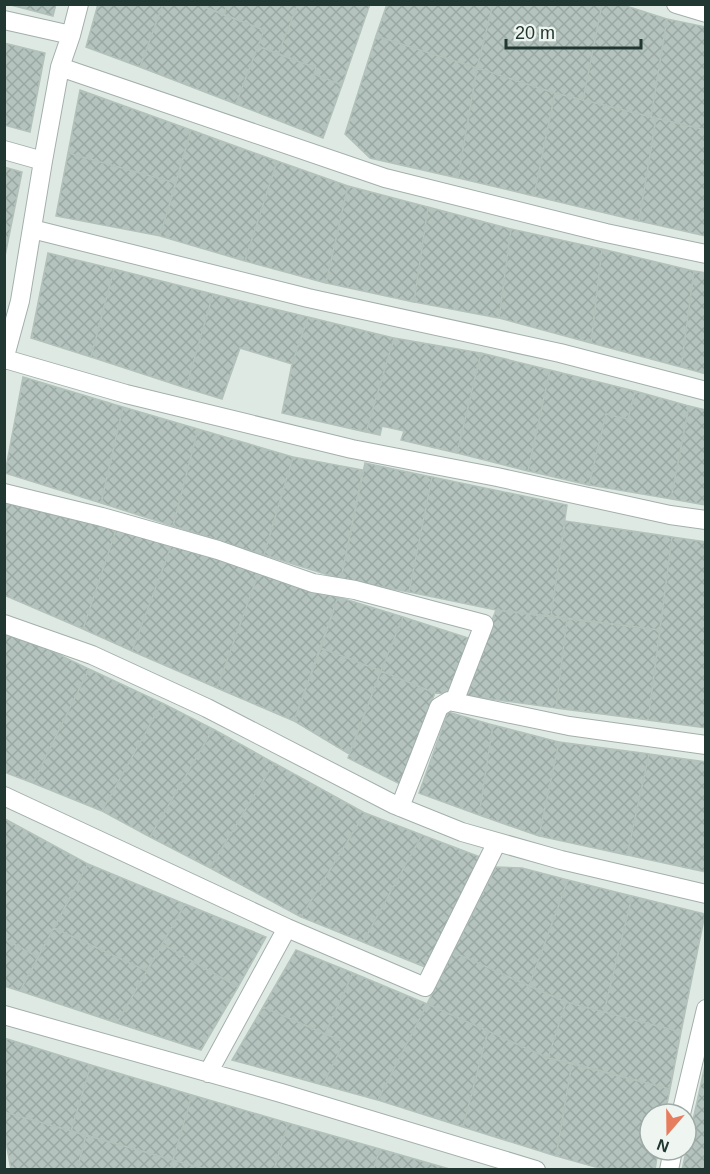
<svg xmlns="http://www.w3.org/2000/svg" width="710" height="1174" font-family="Helvetica,sans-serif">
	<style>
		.building { fill: url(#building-cross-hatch); stroke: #b2c2bb; stroke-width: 1.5 }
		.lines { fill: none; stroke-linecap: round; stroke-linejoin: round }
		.minor-casing { stroke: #a2b0ab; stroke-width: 20 }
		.minor { stroke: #fff; stroke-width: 18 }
	</style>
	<defs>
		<pattern id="building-cross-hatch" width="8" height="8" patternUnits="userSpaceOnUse" patternTransform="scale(1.5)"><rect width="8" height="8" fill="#b4c3bd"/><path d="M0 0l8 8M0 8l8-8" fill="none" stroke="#9aa8a3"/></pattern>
	</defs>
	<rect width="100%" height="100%" fill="#dfe9e4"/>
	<!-- building -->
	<path class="building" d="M 7,4 L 56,4 L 53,16 Z
		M 98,4 L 163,4 L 140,67 L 86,47 Z
		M 163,4 L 197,4 L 264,30 L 236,104 L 140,67 Z
		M 197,4 L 227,4 L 224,15 Z
		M 227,4 L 298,4 L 278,54 L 258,46 L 264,30 L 224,15 Z
		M 298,4 L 370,4 L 342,85 L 314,74 L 316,68 L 278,54 Z
		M 387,4 L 493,4 L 477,68 L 376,36 Z
		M 493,4 L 602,4 L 583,100 L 555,93 L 477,68 Z
		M 602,4 L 620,4 L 667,19 L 651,117 L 583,100 Z
		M 667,19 L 706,27 L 706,130 L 651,117 Z
		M 376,36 L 477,68 L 458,178 L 370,158 L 345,134 Z
		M 4,43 L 45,53 L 30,132 L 4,125 Z
		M 258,46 L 316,68 L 314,74 L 342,85 L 323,138 L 236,104 Z
		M 477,68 L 555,93 L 534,196 L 458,178 Z
		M 80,90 L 191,130 L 176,183 L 68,153 Z
		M 555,93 L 656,118 L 639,221 L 534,196 Z
		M 656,118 L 706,130 L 706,236 L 639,221 Z
		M 191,130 L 277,161 L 245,261 L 160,236 Z
		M 68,153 L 176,183 L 160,236 L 56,216 Z
		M 277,161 L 348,186 L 326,283 L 245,261 Z
		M 4,167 L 22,172 L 4,261 Z
		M 348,186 L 428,207 L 414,302 L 326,283 Z
		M 428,207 L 511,229 L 499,318 L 414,302 Z
		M 511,229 L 602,249 L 591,343 L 499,318 Z
		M 602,249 L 694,271 L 681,367 L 591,343 Z
		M 48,253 L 114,269 L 91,357 L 31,338 Z
		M 114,269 L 213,294 L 186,388 L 91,357 Z
		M 694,271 L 706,273 L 706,374 L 681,367 Z
		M 213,294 L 308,317 L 292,364 L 240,348 L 222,399 L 186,388 Z
		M 308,317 L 394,338 L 366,432 L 282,413 L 292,364 Z
		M 394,338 L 481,353 L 457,453 L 401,440 L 404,431 L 382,426 L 380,435 L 366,432 Z
		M 481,353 L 550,370 L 528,471 L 457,453 Z
		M 550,370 L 635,391 L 628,419 L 606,414 L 589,485 L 528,471 Z
		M 23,377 L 123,407 L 101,503 L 5,473 Z
		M 635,391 L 689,406 L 671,499 L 589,485 L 606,414 L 628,419 Z
		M 689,406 L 706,410 L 706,505 L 671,499 Z
		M 123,407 L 198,429 L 173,526 L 101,503 Z
		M 198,429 L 293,457 L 264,555 L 173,526 Z
		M 293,457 L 363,470 L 341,579 L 264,555 Z
		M 365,463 L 432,477 L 409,592 L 341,579 Z
		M 432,477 L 567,505 L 551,616 L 496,610 L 409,592 Z
		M 4,491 L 117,527 L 83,629 L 4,595 Z
		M 565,521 L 672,537 L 660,630 L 551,616 Z
		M 117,527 L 172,544 L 132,651 L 83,629 Z
		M 672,537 L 706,542 L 706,728 L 648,720 Z
		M 172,544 L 259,572 L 217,688 L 132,651 Z
		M 259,572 L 338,597 L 294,721 L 217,688 Z
		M 338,597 L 403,617 L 381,671 L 321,648 Z
		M 496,610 L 567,619 L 556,708 L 462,695 Z
		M 403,617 L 471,639 L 449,694 L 435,693 L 381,671 Z
		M 567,619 L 660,630 L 648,720 L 556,708 Z
		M 4,628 L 89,669 L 33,783 L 4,772 Z
		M 321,648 L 381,671 L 349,754 L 294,721 Z
		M 89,669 L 162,703 L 102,811 L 33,783 Z
		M 381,671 L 435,693 L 400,784 L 348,758 Z
		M 162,703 L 213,729 L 150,837 L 102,811 Z
		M 448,712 L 493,725 L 479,815 L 419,793 Z
		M 493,725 L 559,742 L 539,836 L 479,815 Z
		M 213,729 L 274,763 L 210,868 L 150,837 Z
		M 559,742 L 649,754 L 627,855 L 539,836 Z
		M 649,754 L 706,762 L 706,872 L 627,855 Z
		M 274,763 L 365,813 L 301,917 L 210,868 Z
		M 365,813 L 422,835 L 363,942 L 301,917 Z
		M 5,819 L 88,864 L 38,957 L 4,939 Z
		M 422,835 L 480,857 L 425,967 L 363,942 Z
		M 88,864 L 185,904 L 147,971 L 54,928 Z
		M 496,867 L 522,868 L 568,880 L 529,986 L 453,952 Z
		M 568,880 L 632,896 L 604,1012 L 566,1002 L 529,986 Z
		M 632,896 L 705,914 L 681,1032 L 604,1012 Z
		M 185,904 L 266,937 L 238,987 L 162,944 Z
		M 54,928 L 147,971 L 117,1023 L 20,991 Z
		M 4,939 L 38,957 L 20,991 L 4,986 Z
		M 162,944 L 238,987 L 201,1050 L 117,1023 Z
		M 296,950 L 353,973 L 325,1034 L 263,1007 Z
		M 453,952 L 566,1002 L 548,1058 L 427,1004 Z
		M 353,973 L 427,1004 L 378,1100 L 323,1085 L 344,1042 L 325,1034 Z
		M 566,1002 L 681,1032 L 670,1089 L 548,1058 Z
		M 427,1004 L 488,1031 L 463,1127 L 378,1100 Z
		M 263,1007 L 344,1042 L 323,1085 L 232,1060 Z
		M 488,1031 L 548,1058 L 572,1063 L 556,1156 L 463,1127 Z
		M 4,1038 L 91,1065 L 71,1131 L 4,1112 Z
		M 706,1061 L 706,1170 L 682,1170 Z
		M 572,1063 L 670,1089 L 665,1114 L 650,1114 L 650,1150 L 658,1150 L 655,1170 L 606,1170 L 556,1156 Z
		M 91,1065 L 192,1095 L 173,1160 L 71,1131 Z
		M 192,1095 L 288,1123 L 274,1170 L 208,1170 L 173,1160 Z
		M 4,1112 L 86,1135 L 77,1170 L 11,1170 L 4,1131 Z
		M 288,1123 L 380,1149 L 373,1170 L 274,1170 Z
		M 86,1135 L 173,1160 L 170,1170 L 77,1170 Z
		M 380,1149 L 453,1170 L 373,1170 Z
		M 173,1160 L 208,1170 L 170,1170 Z"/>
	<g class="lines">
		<defs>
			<path id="minor" d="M 676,4 L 706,13
				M 4,20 L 71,35
				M 60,67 L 385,178 L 606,233 L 706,254
				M 4,150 L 43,161
				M 32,229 L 308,298 L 560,353 L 706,391
				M 5,359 L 126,394 L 352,449 L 497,477 L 670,515 L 706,520
				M 4,360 L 20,301 L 43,161 L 60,67 L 71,35 L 79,4
				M 4,493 L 102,517 L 218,550 L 313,583 L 355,590 L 484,624 L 454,702
				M 4,624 L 92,655 L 207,708 L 395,805 L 462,832 L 561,860 L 706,894
				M 4,796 L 287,928 L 425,987 L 497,842
				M 400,807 L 439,707 L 449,701 L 569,726 L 706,745
				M 4,1015 L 281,1093 L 536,1170
				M 208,1073 L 287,928
				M 681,1114 L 706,1009
				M 669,1170 L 673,1150"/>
		</defs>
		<!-- minor casing -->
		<use href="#minor" class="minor-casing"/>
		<!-- minor -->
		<use href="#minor" class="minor"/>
	</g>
	<!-- border -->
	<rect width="710" height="1174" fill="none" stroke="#213731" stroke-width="12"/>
	<!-- north arrow -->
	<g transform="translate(668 1132) rotate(200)"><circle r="28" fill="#eff6f2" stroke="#9daaa5" stroke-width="1.5"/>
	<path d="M0-4.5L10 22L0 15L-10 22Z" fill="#e67d5f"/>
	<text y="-9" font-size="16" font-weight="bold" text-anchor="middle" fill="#213731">N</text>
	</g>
	<!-- scale -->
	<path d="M506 39v9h135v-9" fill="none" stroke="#213731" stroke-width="3"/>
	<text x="515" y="39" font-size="18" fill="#213731" stroke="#eff6f2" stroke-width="4.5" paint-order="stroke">20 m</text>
</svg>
